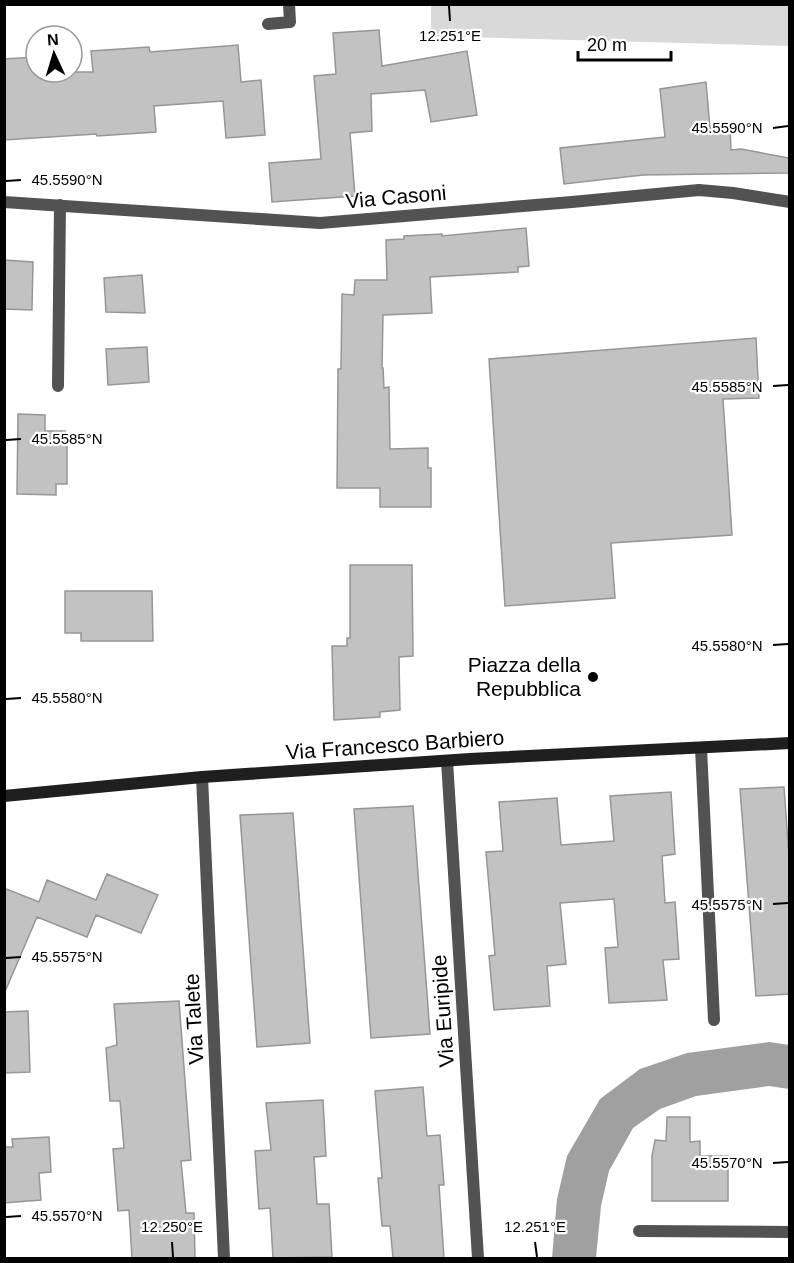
<svg xmlns="http://www.w3.org/2000/svg" width="794" height="1263" font-family="Arial,sans-serif">
	<style>
		.green { fill: #d9d9d9 }
		.water { fill: #a0a0a0 }
		.building { fill: #c2c2c2; stroke: #969696; stroke-width: 1.5 }
		.lines { fill: none; stroke-linecap: round; stroke-linejoin: round }
		.street { stroke: #525252; stroke-width: 12 }
		.secondary { stroke: #1f1f1f; stroke-width: 12 }
		.ticks { fill: none; stroke: #000; stroke-width: 2 }
		.poi-dot { fill: #000; stroke: #fff; stroke-width: 2 }
		.labels { text-anchor: middle; stroke-width: 4.5; stroke-linejoin: round; paint-order: stroke }
		.street-label { font-size: 21px; fill: #000; stroke: #fff }
		.poi-label { font-size: 21px; fill: #000; stroke: #fff; text-anchor: end }
		.ticks-label { font-size: 15px; text-anchor: middle; fill: #000; stroke: #fff; stroke-width: 4.5; stroke-linejoin: round; paint-order: stroke }
	</style>
	<rect width="100%" height="100%" fill="#fff"/>
	<!-- green -->
	<path class="green" d="M 431,5 L 789,5 L 789,46 L 431,36 Z"/>
	<!-- water -->
	<path class="water" d="M 769,1042 L 789,1045 L 789,1089 L 769,1086 L 696,1096 L 660,1109 L 633,1128 L 609,1171 L 601,1206 L 596,1258 L 552,1258 L 557,1199 L 567,1156 L 600,1099 L 640,1069 L 687,1053 Z"/>
	<!-- building -->
	<path class="building" d="M 379,30 L 382,66 L 467,51 L 477,115 L 431,122 L 425,90 L 371,94 L 372,131 L 350,133 L 355,196 L 272,202 L 269,163 L 321,159 L 314,76 L 336,74 L 333,33 Z
		M 238,45 L 241,82 L 261,80 L 265,135 L 226,138 L 223,101 L 154,106 L 156,132 L 97,136 L 96,134 L 4,140 L 4,59 L 36,57 L 36,72 L 93,72 L 91,51 L 149,47 L 150,52 Z
		M 706,82 L 710,128 L 730,128 L 731,150 L 741,149 L 789,158 L 789,173 L 643,175 L 564,184 L 560,148 L 665,137 L 660,89 Z
		M 526,228 L 529,266 L 518,267 L 518,272 L 430,277 L 432,313 L 383,315 L 382,368 L 383,368 L 384,388 L 389,387 L 390,449 L 428,448 L 428,468 L 431,468 L 431,507 L 380,507 L 380,488 L 337,488 L 338,369 L 341,369 L 342,294 L 354,295 L 355,280 L 387,280 L 386,240 L 404,239 L 404,236 L 442,234 L 442,236 Z
		M 4,260 L 33,262 L 32,310 L 4,309 Z
		M 142,275 L 145,313 L 106,312 L 104,278 Z
		M 756,338 L 759,398 L 723,399 L 732,535 L 611,543 L 615,598 L 505,606 L 489,359 Z
		M 147,347 L 149,382 L 108,385 L 106,349 Z
		M 18,414 L 45,415 L 45,431 L 65,431 L 65,445 L 67,445 L 67,484 L 56,484 L 56,495 L 17,494 Z
		M 350,565 L 412,565 L 413,656 L 399,657 L 400,710 L 380,712 L 380,717 L 334,720 L 332,646 L 347,646 L 347,638 L 350,638 Z
		M 65,591 L 152,591 L 153,641 L 81,641 L 81,633 L 65,633 Z
		M 784,787 L 789,857 L 789,994 L 756,996 L 740,789 Z
		M 671,792 L 675,854 L 662,856 L 665,903 L 675,902 L 679,959 L 663,960 L 667,1000 L 609,1003 L 605,948 L 618,947 L 614,899 L 560,903 L 566,964 L 547,966 L 550,1006 L 494,1010 L 489,956 L 495,955 L 486,852 L 503,851 L 499,802 L 557,798 L 561,845 L 614,841 L 610,796 Z
		M 413,806 L 430,1034 L 371,1038 L 354,809 Z
		M 293,813 L 310,1043 L 257,1047 L 240,815 Z
		M 107,874 L 158,895 L 141,933 L 96,915 L 87,937 L 37,917 L 4,994 L 4,888 L 39,902 L 47,880 L 96,900 Z
		M 179,1001 L 191,1160 L 181,1161 L 186,1213 L 194,1213 L 195,1258 L 132,1258 L 129,1210 L 118,1211 L 113,1149 L 124,1148 L 120,1101 L 110,1101 L 106,1048 L 117,1045 L 114,1004 Z
		M 28,1011 L 30,1072 L 4,1073 L 4,1012 Z
		M 423,1087 L 427,1136 L 440,1135 L 444,1185 L 439,1185 L 444,1258 L 393,1258 L 390,1226 L 382,1226 L 378,1178 L 382,1178 L 375,1091 Z
		M 323,1100 L 326,1156 L 314,1157 L 317,1204 L 329,1204 L 332,1257 L 273,1258 L 270,1208 L 259,1209 L 255,1151 L 271,1150 L 266,1103 Z
		M 667,1117 L 690,1117 L 690,1142 L 700,1141 L 700,1156 L 728,1156 L 728,1201 L 652,1201 L 652,1156 L 655,1140 L 666,1141 Z
		M 49,1137 L 51,1172 L 39,1173 L 41,1200 L 4,1203 L 4,1147 L 13,1147 L 12,1139 Z"/>
	<g class="lines">
		<!-- street -->
		<path class="street" d="M 268,24 L 290,22 L 289,4
			M 4,202 L 320,223 L 572,202 L 699,190 L 733,193 L 790,202
			M 58,386 L 60,205
			M 701,748 L 714,1020
			M 447,761 L 478,1258
			M 202,777 L 224,1258
			M 639,1231 L 790,1232"/>
		<!-- secondary -->
		<path class="secondary" d="M 4,796 L 202,777 L 470,759 L 790,743"/>
	</g>
	<!-- ticks -->
	<path class="ticks" d="M 449,6 L 450,21M 773,128 L 788,126M 6,181 L 21,180M 773,386 L 788,385M 6,440 L 21,439M 773,645 L 788,644M 6,699 L 21,698M 773,904 L 788,903M 6,958 L 21,957M 773,1163 L 788,1162M 6,1217 L 21,1216M 172,1242 L 173,1257M 535,1242 L 537,1257"/>
	<!-- markers -->
	<circle class="poi-dot" cx="593" cy="677" r="6"/>
	<g class="labels">
		<!-- street labels -->
		<g class="street-label">
			<text transform="translate(396 197) rotate(-5)" y="7">Via Casoni</text>
			<text transform="translate(395 745) rotate(-4)" y="7">Via Francesco Barbiero</text>
			<text transform="translate(443 1011) rotate(-94)" y="7">Via Euripide</text>
			<text transform="translate(194 1019) rotate(-93)" y="7">Via Talete</text>
		</g>
		<!-- poi labels -->
		<g class="poi-label">
			<text x="581" y="672">Piazza della<tspan x="581" dy="24">Repubblica</tspan></text>
		</g>
	</g>
	<g class="ticks-label">
		<text x="450" y="41">12.251°E</text>
		<text x="727" y="133">45.5590°N</text>
		<text x="67" y="185">45.5590°N</text>
		<text x="727" y="392">45.5585°N</text>
		<text x="67" y="444">45.5585°N</text>
		<text x="727" y="651">45.5580°N</text>
		<text x="67" y="703">45.5580°N</text>
		<text x="727" y="910">45.5575°N</text>
		<text x="67" y="962">45.5575°N</text>
		<text x="727" y="1168">45.5570°N</text>
		<text x="67" y="1221">45.5570°N</text>
		<text x="172" y="1232">12.250°E</text>
		<text x="535" y="1232">12.251°E</text>
	</g>
	<!-- border -->
	<rect width="794" height="1263" fill="none" stroke="#000000" stroke-width="12"/>
	<!-- north arrow -->
	<g transform="translate(54 54) rotate(356)"><circle r="28" fill="#ffffff" stroke="#999999" stroke-width="1.5"/>
	<path d="M0-4.5L10 22L0 15L-10 22Z" fill="#000000"/>
	<text y="-9" font-size="16" font-weight="bold" text-anchor="middle" fill="#000000">N</text>
	</g>
	<!-- scale -->
	<path d="M578 51v9h93v-9" fill="none" stroke="#000000" stroke-width="3"/>
	<text x="587" y="51" font-size="18" fill="#000000" stroke="#ffffff" stroke-width="4.5" paint-order="stroke">20 m</text>
</svg>
